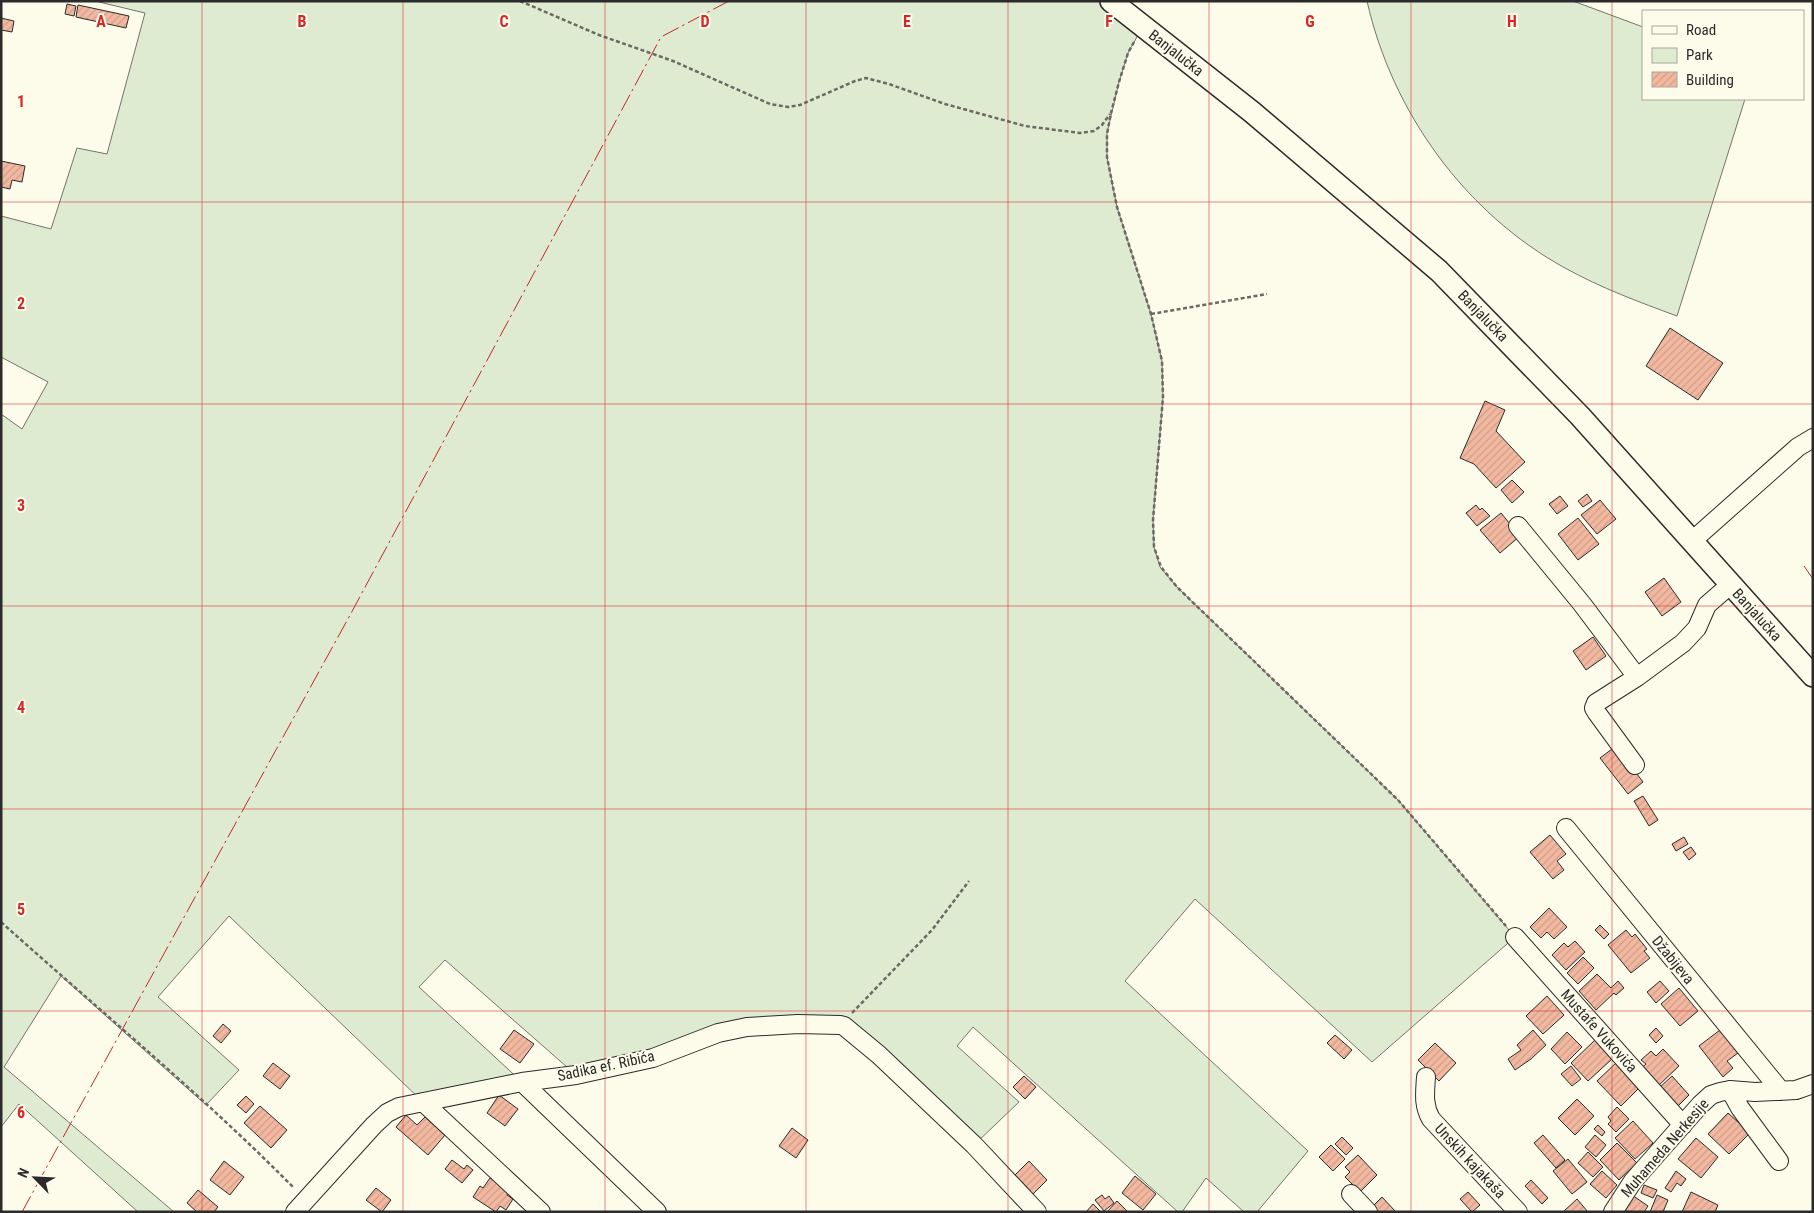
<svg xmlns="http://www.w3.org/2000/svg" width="1814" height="1213" font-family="'Roboto Condensed',sans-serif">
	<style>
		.green { fill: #deebd1; stroke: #74746e }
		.building { fill: url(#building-hatch); stroke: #2b2b2b }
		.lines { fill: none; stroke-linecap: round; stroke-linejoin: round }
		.minor-casing { stroke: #2b2b2b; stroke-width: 20 }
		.major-casing { stroke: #2b2b2b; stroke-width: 24 }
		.path { stroke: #6a6964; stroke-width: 2.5; stroke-dasharray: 4 2.5; stroke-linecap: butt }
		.minor { stroke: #fdfbea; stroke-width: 18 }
		.major { stroke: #fdfbea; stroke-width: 21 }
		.power { stroke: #c62828; stroke-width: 1; stroke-dasharray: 18 4 2.5 4; stroke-linecap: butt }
		.grid { fill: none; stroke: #d62828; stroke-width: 1; stroke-opacity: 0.55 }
		.labels { text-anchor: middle; stroke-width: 4; stroke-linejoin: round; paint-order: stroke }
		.street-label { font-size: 15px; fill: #2b2b2b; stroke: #fdfbea }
		.grid-label { font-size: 16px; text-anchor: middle; font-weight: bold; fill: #d62828; stroke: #fdfbea; stroke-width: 4; stroke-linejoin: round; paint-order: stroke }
	</style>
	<defs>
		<pattern id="building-hatch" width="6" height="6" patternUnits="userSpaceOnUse" patternTransform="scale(1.25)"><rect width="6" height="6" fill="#f2b8a0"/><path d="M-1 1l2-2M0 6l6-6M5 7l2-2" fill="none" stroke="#d09e8a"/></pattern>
	</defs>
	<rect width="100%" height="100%" fill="#fdfbea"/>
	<!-- green -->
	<path class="green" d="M 95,1 L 1111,1 L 1143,26 L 1128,53 L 1119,82 L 1107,133 L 1107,157 L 1117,207 L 1151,314 L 1162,361 L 1163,397 L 1153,520 L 1154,547 L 1160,567 L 1177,587 L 1398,800 L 1515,937 L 1372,1062 L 1195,899 L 1125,981 L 1308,1151 L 1257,1212 L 1244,1212 L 1206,1178 L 1182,1212 L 1178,1212 L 973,1027 L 957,1046 L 1019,1102 L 974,1145 L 844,1026 L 747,1027 L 576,1075 L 445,960 L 419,987 L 522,1082 L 423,1102 L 229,916 L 158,997 L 239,1070 L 206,1105 L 61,976 L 4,1067 L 174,1212 L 138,1212 L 19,1104 L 1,1127 L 1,414 L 22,429 L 48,382 L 1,357 L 1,216 L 51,229 L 77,148 L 107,154 L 145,13 Z
		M 1367,1 L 1573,1 L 1643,27 L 1643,99 L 1745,99 L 1677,316 C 1639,302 1601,288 1565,268 C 1465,213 1392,112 1367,1 Z"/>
	<!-- building -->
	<path class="building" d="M 67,4 L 76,6 L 74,16 L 65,14 Z
		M 78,5 L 129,16 L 126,28 L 76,17 Z
		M 1,18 L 14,21 L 12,32 L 1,30 Z
		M 1,161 L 25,166 L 22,182 L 12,180 L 10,189 L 1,187 Z
		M 1670,328 L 1723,363 L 1698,400 L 1646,366 Z
		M 1485,401 L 1505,410 L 1496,431 L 1525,462 L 1496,488 L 1474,464 L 1460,458 Z
		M 1512,480 L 1524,492 L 1512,503 L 1501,490 Z
		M 1587,494 L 1592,501 L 1583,507 L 1578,501 Z
		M 1560,496 L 1568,506 L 1557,514 L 1549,504 Z
		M 1600,500 L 1616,519 L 1597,534 L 1581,515 Z
		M 1476,505 L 1480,510 L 1482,508 L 1490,516 L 1477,526 L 1466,513 Z
		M 1501,513 L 1520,536 L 1500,553 L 1480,530 Z
		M 1578,518 L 1599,544 L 1578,560 L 1558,534 Z
		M 1664,578 L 1681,602 L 1662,616 L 1645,592 Z
		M 1593,637 L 1606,656 L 1586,670 L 1573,651 Z
		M 1616,746 L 1643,782 L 1628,794 L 1600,758 Z
		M 1643,796 L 1658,820 L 1649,826 L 1634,801 Z
		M 1550,835 L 1566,854 L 1557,861 L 1564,870 L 1553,879 L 1530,852 Z
		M 1684,837 L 1688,844 L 1676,851 L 1672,844 Z
		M 1691,847 L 1696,854 L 1689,860 L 1683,852 Z
		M 1549,908 L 1567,927 L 1554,939 L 1547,932 L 1541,938 L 1530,927 Z
		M 1600,925 L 1609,934 L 1604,939 L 1595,930 Z
		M 1626,930 L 1632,937 L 1635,934 L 1647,949 L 1644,951 L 1650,958 L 1631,973 L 1608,945 Z
		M 1575,941 L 1585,952 L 1566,970 L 1552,955 L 1564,943 L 1568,947 Z
		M 1583,957 L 1594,968 L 1578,984 L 1567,973 Z
		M 1597,974 L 1611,988 L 1618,981 L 1624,988 L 1616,995 L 1614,993 L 1596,1010 L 1579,991 Z
		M 1660,981 L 1669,991 L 1656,1003 L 1647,992 Z
		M 1679,988 L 1698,1011 L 1680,1026 L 1661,1004 Z
		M 1547,996 L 1564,1015 L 1543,1034 L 1526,1016 Z
		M 223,1024 L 231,1031 L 221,1043 L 213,1036 Z
		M 1656,1028 L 1663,1036 L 1656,1043 L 1649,1035 Z
		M 514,1030 L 534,1044 L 520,1063 L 500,1049 Z
		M 1533,1030 L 1546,1045 L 1531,1059 L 1515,1070 L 1508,1059 L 1521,1050 L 1517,1045 Z
		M 1720,1030 L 1738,1053 L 1727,1061 L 1733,1068 L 1723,1077 L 1699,1046 Z
		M 1567,1032 L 1582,1047 L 1565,1064 L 1551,1049 Z
		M 1335,1035 L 1352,1050 L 1344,1059 L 1327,1043 Z
		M 1595,1040 L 1612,1059 L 1588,1081 L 1571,1063 Z
		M 1435,1043 L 1456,1063 L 1439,1081 L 1418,1060 Z
		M 1663,1049 L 1679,1066 L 1657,1087 L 1640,1069 L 1646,1064 L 1641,1060 L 1651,1051 L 1656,1056 Z
		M 1618,1061 L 1641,1086 L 1621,1106 L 1597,1081 Z
		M 273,1063 L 290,1076 L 280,1089 L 263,1076 Z
		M 1571,1066 L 1581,1079 L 1572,1086 L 1561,1074 Z
		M 1024,1076 L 1036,1087 L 1025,1099 L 1013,1087 Z
		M 1672,1076 L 1689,1095 L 1676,1108 L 1658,1089 Z
		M 499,1095 L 518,1109 L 505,1126 L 487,1113 Z
		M 246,1096 L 254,1104 L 246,1113 L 237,1105 Z
		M 1577,1099 L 1594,1116 L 1575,1135 L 1558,1118 Z
		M 260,1106 L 287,1130 L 271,1148 L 244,1123 Z
		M 1617,1107 L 1629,1119 L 1616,1132 L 1608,1124 L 1611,1121 L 1608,1117 Z
		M 1728,1113 L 1750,1133 L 1729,1154 L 1708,1134 Z
		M 406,1115 L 417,1125 L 425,1117 L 445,1135 L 428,1155 L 396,1127 Z
		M 1633,1121 L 1653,1143 L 1635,1159 L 1615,1138 Z
		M 1598,1125 L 1605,1132 L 1602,1136 L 1594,1129 Z
		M 792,1128 L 808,1140 L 796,1158 L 779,1146 Z
		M 1543,1135 L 1565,1160 L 1556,1168 L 1534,1143 Z
		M 1595,1135 L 1606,1145 L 1596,1157 L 1585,1147 Z
		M 1342,1137 L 1353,1148 L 1346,1155 L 1335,1144 Z
		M 1696,1138 L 1718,1157 L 1701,1178 L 1678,1159 Z
		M 1617,1143 L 1637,1163 L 1619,1180 L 1600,1160 Z
		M 1331,1145 L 1345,1159 L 1333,1171 L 1319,1157 Z
		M 1588,1152 L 1603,1167 L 1593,1177 L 1578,1163 Z
		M 1358,1155 L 1377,1175 L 1360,1192 L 1345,1177 L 1350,1172 L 1345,1167 Z
		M 1568,1159 L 1587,1182 L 1572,1194 L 1553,1171 Z
		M 452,1160 L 464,1169 L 467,1165 L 473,1170 L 462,1183 L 445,1169 Z
		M 224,1161 L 244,1177 L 230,1195 L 210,1180 Z
		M 1029,1161 L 1047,1180 L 1033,1194 L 1015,1175 Z
		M 1602,1171 L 1617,1185 L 1606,1198 L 1590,1184 Z
		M 1676,1171 L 1686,1179 L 1681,1186 L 1677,1183 L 1671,1192 L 1665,1188 Z
		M 1135,1176 L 1156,1194 L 1143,1210 L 1122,1193 Z
		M 490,1178 L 509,1190 L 507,1195 L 513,1199 L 506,1210 L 500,1206 L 496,1212 L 473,1197 L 480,1186 L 483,1188 Z
		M 1531,1180 L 1548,1198 L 1542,1204 L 1525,1186 Z
		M 1644,1185 L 1657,1190 L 1653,1198 L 1641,1193 Z
		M 376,1188 L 391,1200 L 382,1212 L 366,1200 Z
		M 198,1190 L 218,1207 L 214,1212 L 197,1212 L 187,1203 Z
		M 1468,1192 L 1480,1205 L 1472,1212 L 1460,1199 Z
		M 1691,1192 L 1718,1205 L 1715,1212 L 1682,1212 Z
		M 1102,1195 L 1105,1199 L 1109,1196 L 1114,1203 L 1104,1211 L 1095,1200 Z
		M 1632,1195 L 1648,1206 L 1644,1212 L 1623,1211 Z
		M 1657,1195 L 1668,1200 L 1663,1212 L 1650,1212 Z
		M 1382,1197 L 1396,1212 L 1375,1212 L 1371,1208 Z
		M 1577,1199 L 1588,1212 L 1564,1212 L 1564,1211 Z
		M 1117,1201 L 1128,1212 L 1107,1212 Z
		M 1093,1204 L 1101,1212 L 1086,1212 Z"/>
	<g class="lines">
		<defs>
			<path id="minor" d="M 1518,526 L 1582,604 L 1637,677
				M 1692,541 L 1798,447 L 1813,438
				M 1635,765 L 1597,713 L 1594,708 L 1596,703 L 1637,677 L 1683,643 L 1697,628 L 1707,605 L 1730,585
				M 1566,828 L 1781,1091
				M 1515,937 L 1683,1125
				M 1426,1077 C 1425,1093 1423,1105 1431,1119 L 1518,1212
				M 522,1082 L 657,1212
				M 1730,1090 L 1740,1108 L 1779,1161
				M 423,1102 L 541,1212
				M 1351,1194 L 1368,1212
				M 295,1212 L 374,1125 L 387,1113 L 399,1107 L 522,1082 L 576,1075 L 653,1058 L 718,1033 L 747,1027 L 798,1024 L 840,1025 L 844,1026 L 879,1055 L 974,1145 L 1037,1212
				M 1613,1212 L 1633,1181 L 1700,1105 L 1711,1095 L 1720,1092 L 1730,1090 L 1755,1092 L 1796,1090 L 1813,1084"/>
			<path id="major" d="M 1111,1 L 1252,112 L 1439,271 L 1580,416 L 1813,676"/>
		</defs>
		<!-- minor casing -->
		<use href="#minor" class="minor-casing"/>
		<!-- major casing -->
		<use href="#major" class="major-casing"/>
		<!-- path -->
		<path class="path" d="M 520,1 L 599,35 L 673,61 L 770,104 L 788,107 L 800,105 L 855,81 L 866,78 L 889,84 L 945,104 L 1025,126 L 1080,133 L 1094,131 L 1102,125 L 1110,114
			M 1134,42 L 1128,53 L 1119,82 L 1111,113 L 1107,134 L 1107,157 L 1117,207 L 1151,314 L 1162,361 L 1163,397 L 1153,520 L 1154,547 L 1161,567 L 1177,587 L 1398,800 L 1506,926
			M 1151,314 L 1267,294
			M 1,922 C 99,1010 201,1094 294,1188
			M 852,1013 L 932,930 L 969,881"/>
		<!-- minor -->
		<use href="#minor" class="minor"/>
		<!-- major -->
		<use href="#major" class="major"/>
		<!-- power -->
		<path class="power" d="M 1804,566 L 1813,579
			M 22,1212 L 349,617 L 661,37 L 729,1"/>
	</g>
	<!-- grid -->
	<path class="grid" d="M 202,1 L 202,1212M 403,1 L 403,1212M 605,1 L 605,1212M 806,1 L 806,1212M 1008,1 L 1008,1212M 1209,1 L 1209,1212M 1411,1 L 1411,1212M 1612,1 L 1612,1212M 1,202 L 1813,202M 1,404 L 1813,404M 1,606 L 1813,606M 1,809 L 1813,809M 1,1011 L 1813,1011"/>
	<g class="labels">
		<!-- street labels -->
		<g class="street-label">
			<text transform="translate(1176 53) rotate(38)" y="5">Banjalučka</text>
			<text transform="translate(1483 316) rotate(46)" y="5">Banjalučka</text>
			<text transform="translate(1757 615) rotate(48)" y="5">Banjalučka</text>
			<text transform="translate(1673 960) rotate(51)" y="5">Džabijeva</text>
			<text transform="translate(1599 1031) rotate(48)" y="5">Mustafe Vukovića</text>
			<text transform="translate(606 1066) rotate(-12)" y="5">Sadika ef. Ribića</text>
			<text transform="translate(1665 1148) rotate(-49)" y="5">Muhameda Nerkesije</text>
			<text transform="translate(1470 1161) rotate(47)" y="5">Unskih kajakaša</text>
		</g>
	</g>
	<g class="grid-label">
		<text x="101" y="27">A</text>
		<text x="302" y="27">B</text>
		<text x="504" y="27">C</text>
		<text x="705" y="27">D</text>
		<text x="907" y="27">E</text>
		<text x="1109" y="27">F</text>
		<text x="1310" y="27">G</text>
		<text x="1512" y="27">H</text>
		<text x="21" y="107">1</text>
		<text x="21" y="309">2</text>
		<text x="21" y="511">3</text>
		<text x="21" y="713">4</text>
		<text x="21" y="915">5</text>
		<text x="21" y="1118">6</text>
	</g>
	<!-- border -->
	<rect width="1814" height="1213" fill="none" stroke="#2b2b2b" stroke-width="5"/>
	<!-- legend -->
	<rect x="1642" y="10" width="162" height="90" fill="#fdfbea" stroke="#a9a89e"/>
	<rect x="1652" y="26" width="25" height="8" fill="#fdfbea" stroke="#a9a89e"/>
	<text x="1686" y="35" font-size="15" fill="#2b2b2b">Road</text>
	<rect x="1652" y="48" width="25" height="15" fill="#deebd1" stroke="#a9a89e"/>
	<text x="1686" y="60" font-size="15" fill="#2b2b2b">Park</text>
	<rect x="1652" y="72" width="25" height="15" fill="url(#building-hatch)" stroke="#a9a89e"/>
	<text x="1686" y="85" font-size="15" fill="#2b2b2b">Building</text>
	<!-- north arrow -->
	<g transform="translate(35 1178) rotate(294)" stroke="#fdfbea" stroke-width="4" paint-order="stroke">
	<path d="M0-4L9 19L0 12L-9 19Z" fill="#2b2b2b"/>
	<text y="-8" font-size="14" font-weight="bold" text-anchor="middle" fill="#2b2b2b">N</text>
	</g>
</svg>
